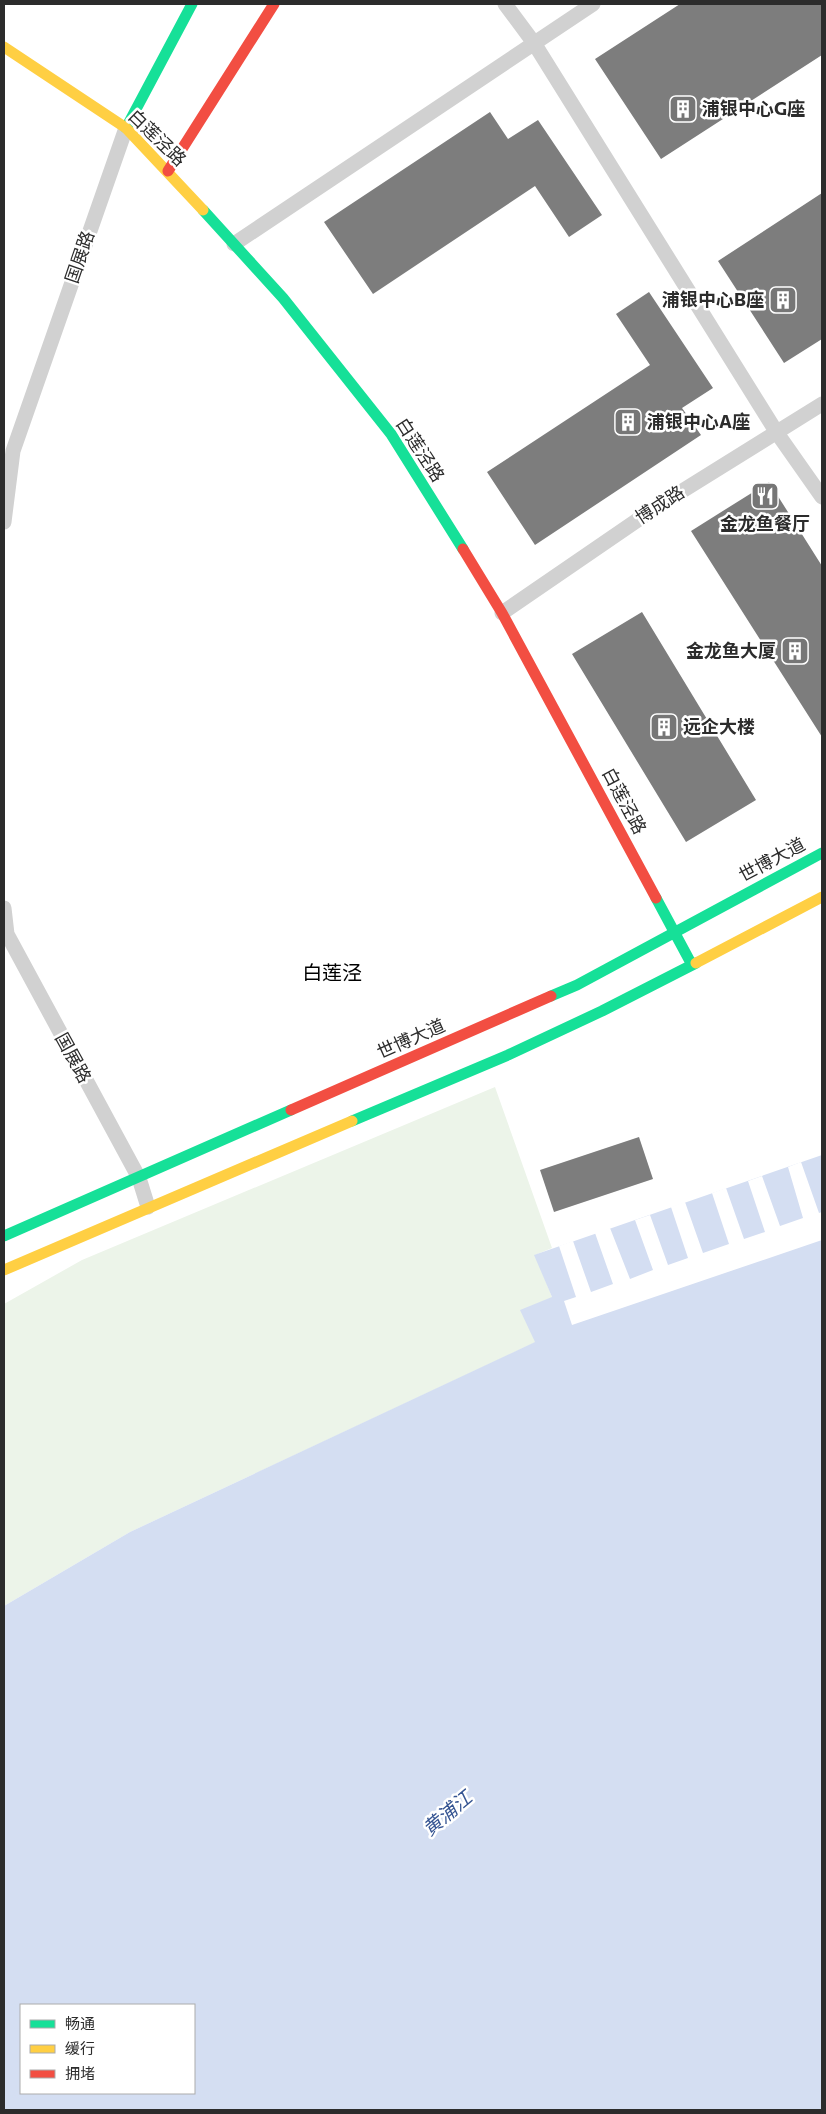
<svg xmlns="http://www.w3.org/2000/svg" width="826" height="2114" font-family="Commissioner,'Noto Sans SC',sans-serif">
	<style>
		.green { fill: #ecf4e9 }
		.water { fill: #d4def2; fill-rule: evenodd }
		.pier { fill: #fff }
		.building { fill: #7d7d7d }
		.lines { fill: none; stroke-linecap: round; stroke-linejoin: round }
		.street { stroke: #d1d1d1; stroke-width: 15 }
		.fast { stroke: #16e098; stroke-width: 11 }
		.slow { stroke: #ffcf43; stroke-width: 11 }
		.jam { stroke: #f24e42; stroke-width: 11 }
		.labels { text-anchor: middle; stroke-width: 5; stroke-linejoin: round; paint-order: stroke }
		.poi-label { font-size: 18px; font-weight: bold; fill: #2c2c2c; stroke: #fff; text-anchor: start }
		.street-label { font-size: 18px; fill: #2c2c2c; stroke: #fff }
		.water-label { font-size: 19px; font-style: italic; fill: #355492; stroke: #fff }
		.quarter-label { font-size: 20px; fill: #000; stroke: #fff }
	</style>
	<rect width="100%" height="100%" fill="#fff"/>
	<!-- green -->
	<path class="green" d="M 495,1087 L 552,1248 L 535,1255 L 552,1297 L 536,1342 L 130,1532 L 4,1606 L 4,1304 L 82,1260 Z"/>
	<!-- water -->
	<path class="water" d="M 822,1155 L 822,2110 L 4,2110 L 4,1606 L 130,1532 L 535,1342 L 520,1310 L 552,1297 L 534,1255 ZM 21,2005 L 194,2005 L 194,2093 L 21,2093 Z"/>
	<!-- pier -->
	<path class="pier" d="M 801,1162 L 819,1213 L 822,1212 L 822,1240 L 572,1325 L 564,1301 L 576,1297 L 559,1246 L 573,1241 L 591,1292 L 613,1284 L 595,1233 L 610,1228 L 630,1279 L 653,1270 L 635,1220 L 650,1215 L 668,1265 L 688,1258 L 671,1207 L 685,1202 L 703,1253 L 729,1244 L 712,1193 L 726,1188 L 744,1239 L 765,1232 L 748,1181 L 762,1176 L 780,1226 L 803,1218 L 788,1167 Z"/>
	<!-- building -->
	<path class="building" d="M 680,4 L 822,4 L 822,55 L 661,159 L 595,59 Z
		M 490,112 L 508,139 L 538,120 L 602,215 L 569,237 L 535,186 L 373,294 L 324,222 Z
		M 822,193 L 822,339 L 784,363 L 718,261 Z
		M 649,292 L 713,388 L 682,408 L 701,435 L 535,545 L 487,472 L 650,365 L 616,314 Z
		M 769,482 L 822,566 L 822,737 L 691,531 Z
		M 642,612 L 756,800 L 686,842 L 572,654 Z
		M 639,1137 L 653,1179 L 554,1212 L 540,1170 Z"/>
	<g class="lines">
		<!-- street -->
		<path class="street" d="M 505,4 L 534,43 L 777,433 L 822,497
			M 234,244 L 593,4
			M 4,522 L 13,451 L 126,128
			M 502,613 L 658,506 L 822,404
			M 4,908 L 7,934 L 139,1178 L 148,1207"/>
		<!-- fast -->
		<path class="fast" d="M 126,128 L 192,4
			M 203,210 L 283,298 L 391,434 L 463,549
			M 656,898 L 692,965
			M 551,996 L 577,985 L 822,853
			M 352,1121 L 508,1055 L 602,1011 L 696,963
			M 4,1236 L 291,1110"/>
		<!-- slow -->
		<path class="slow" d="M 4,47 L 126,128 L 203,210
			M 696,963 L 822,897
			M 4,1270 L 352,1121"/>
		<!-- jam -->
		<path class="jam" d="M 168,171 L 274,4
			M 463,549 L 502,613 L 656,898
			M 291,1110 L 551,996"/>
	</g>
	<!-- icons -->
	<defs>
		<symbol id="building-square" viewBox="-11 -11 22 22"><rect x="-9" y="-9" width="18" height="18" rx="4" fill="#767676" stroke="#fff"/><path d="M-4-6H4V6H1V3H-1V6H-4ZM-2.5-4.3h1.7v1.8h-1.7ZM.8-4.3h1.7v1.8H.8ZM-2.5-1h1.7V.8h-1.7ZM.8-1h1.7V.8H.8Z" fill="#fff"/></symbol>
		<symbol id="restaurant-square" viewBox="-11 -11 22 22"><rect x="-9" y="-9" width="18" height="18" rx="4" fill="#767676" stroke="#fff"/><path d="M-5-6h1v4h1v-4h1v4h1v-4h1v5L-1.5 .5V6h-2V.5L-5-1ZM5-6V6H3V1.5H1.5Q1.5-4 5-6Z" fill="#fff"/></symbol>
	</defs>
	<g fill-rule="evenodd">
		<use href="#building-square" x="667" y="93" width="32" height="32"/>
		<use href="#building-square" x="767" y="284" width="32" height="32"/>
		<use href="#building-square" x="612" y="406" width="32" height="32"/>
		<use href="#restaurant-square" x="749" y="480" width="32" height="32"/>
		<use href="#building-square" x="779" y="635" width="32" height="32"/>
		<use href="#building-square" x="648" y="711" width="32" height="32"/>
	</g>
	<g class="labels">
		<!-- poi labels -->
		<g class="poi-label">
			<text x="702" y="115">浦银中心G座</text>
			<text x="764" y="306" text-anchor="end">浦银中心B座</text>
			<text x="647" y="428">浦银中心A座</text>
			<text x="765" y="530" text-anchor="middle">金龙鱼餐厅</text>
			<text x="776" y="657" text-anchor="end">金龙鱼大厦</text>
			<text x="683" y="733">远企大楼</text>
		</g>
		<!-- street labels -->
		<g class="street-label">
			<text transform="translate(157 138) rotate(44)" y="6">白莲泾路</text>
			<text transform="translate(80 257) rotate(-71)" y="6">国展路</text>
			<text transform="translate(420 450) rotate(57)" y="6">白莲泾路</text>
			<text transform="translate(660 505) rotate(-33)" y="6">博成路</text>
			<text transform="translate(624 801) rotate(62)" y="6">白莲泾路</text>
			<text transform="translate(772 860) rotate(-28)" y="6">世博大道</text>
			<text transform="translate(411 1039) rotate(-24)" y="6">世博大道</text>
			<text transform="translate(73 1058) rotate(61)" y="6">国展路</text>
		</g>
		<!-- water labels -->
		<g class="water-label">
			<text transform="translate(447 1813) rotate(-40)" y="7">黄浦江</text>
		</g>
		<!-- quarter labels -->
		<g class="quarter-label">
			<text x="332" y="980">白莲泾</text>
		</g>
	</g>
	<!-- border -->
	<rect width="826" height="2114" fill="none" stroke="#2c2c2c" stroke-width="10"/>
	<!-- legend -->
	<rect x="20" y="2004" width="175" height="90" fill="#ffffff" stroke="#ababab"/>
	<rect x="30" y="2020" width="25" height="8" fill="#16e098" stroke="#ababab"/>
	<text x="65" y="2029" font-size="15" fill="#2c2c2c">畅通</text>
	<rect x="30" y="2045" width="25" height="8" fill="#ffcf43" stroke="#ababab"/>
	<text x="65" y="2054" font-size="15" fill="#2c2c2c">缓行</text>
	<rect x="30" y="2070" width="25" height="8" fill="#f24e42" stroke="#ababab"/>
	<text x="65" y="2079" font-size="15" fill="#2c2c2c">拥堵</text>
</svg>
